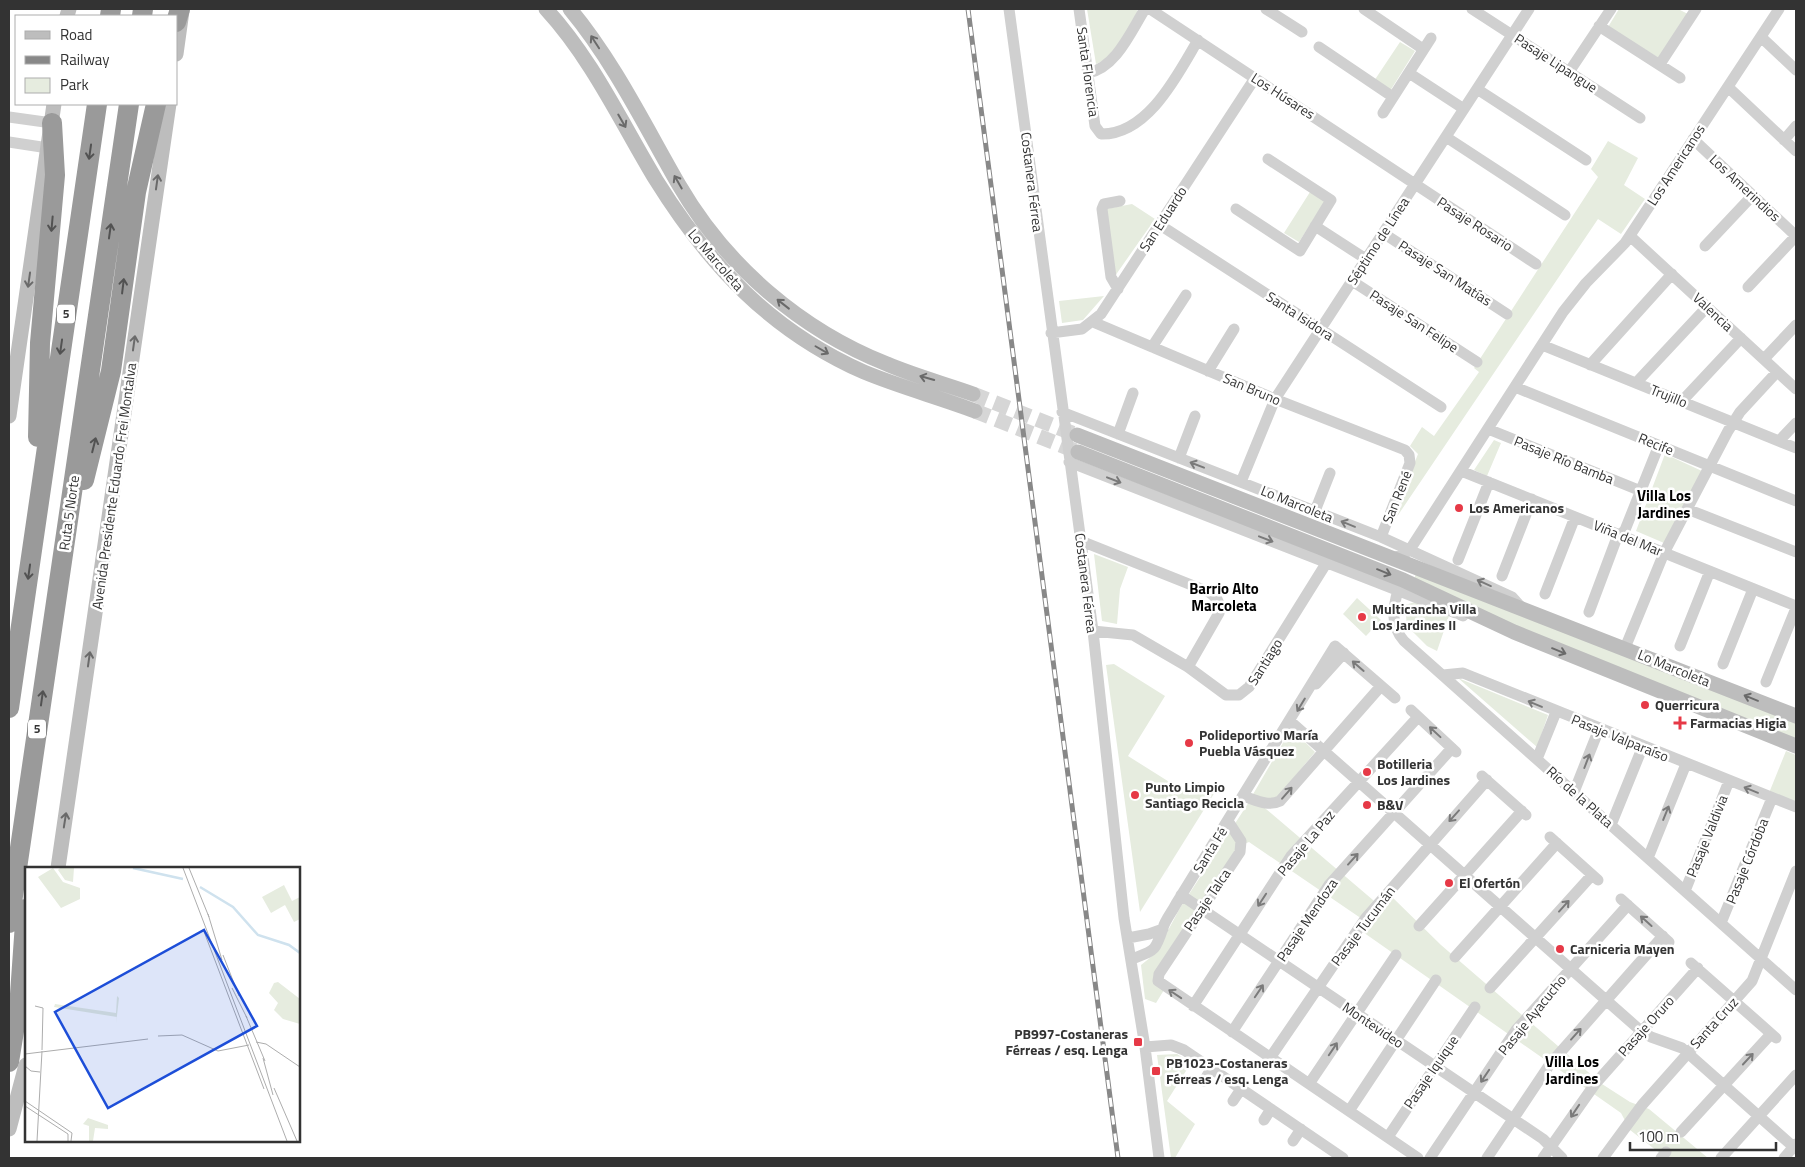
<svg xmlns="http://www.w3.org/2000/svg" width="1805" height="1167" font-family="'Titillium Web',sans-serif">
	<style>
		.green { fill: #e6ecdf }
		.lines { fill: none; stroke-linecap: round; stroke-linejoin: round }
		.secondary-tunnel { stroke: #d6d6d6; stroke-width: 15; stroke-dasharray: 15 8; stroke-linecap: butt }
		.street { stroke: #d0d0d0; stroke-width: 11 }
		.secondary { stroke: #bdbdbd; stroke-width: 15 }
		.highway { stroke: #9a9a9a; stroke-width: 20 }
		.rail-casing { stroke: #888; stroke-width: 5 }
		.rail { stroke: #fff; stroke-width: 3; stroke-dasharray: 9; stroke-linecap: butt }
		.oneway { stroke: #6a6a6a }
		.oneway2 { stroke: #525252 }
		.oneway3 { stroke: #7a7a7a }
		.poi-dot { fill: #e63946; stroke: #fff; stroke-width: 2 }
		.labels { text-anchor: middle; stroke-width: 5; stroke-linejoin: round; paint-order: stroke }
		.shield { fill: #fff; stroke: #707070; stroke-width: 1 }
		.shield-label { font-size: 12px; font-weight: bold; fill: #333 }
		.street-label { font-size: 14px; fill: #333; stroke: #fff }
		.poi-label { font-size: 14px; font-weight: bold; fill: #333; stroke: #fff; text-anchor: start }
		.neighbourhood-label { font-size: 15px; font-weight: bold; fill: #000; stroke: #fff }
		.inset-river { fill: none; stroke: #cfe2ee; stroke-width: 2.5 }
		.inset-road { fill: none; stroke: #adadad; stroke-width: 1 }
		.view { fill: #1d4ed8; fill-opacity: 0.15; stroke: #1d4ed8; stroke-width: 2.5 }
		.inset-edge { fill: none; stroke: #333; stroke-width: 2.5 }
	</style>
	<rect width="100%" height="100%" fill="#fff"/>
	<!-- green -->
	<path class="green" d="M 1087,9 L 1135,9 L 1138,11 C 1128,27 1115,58 1096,64 Z
		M 1619,9 L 1678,9 L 1688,14 L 1659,58 L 1608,27 Z
		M 1400,42 L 1415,51 L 1390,91 L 1374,81 Z
		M 1608,141 L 1638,158 L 1624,185 L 1645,199 L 1621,234 L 1598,219 L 1392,524 L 1391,522 L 1418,454 L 1410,446 L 1422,427 L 1434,436 L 1479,372 L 1474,368 L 1598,177 L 1591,169 Z
		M 1310,192 L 1325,201 L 1299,242 L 1284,233 Z
		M 1132,204 L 1155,219 L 1115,276 L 1106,209 Z
		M 1104,296 L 1083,320 L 1062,323 L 1059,301 Z
		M 1494,440 L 1501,443 L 1487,476 L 1474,470 Z
		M 1665,454 L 1702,471 L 1664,543 L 1636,531 Z
		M 1094,554 L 1128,567 L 1120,589 L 1117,624 L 1102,621 Z
		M 1416,570 L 1796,721 L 1796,739 L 1414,584 Z
		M 1357,598 L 1381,620 L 1366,636 L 1343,614 Z
		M 1415,602 L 1449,616 L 1437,651 L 1427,646 L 1407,626 L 1405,605 Z
		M 1114,664 L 1165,696 L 1128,756 L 1190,795 L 1198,782 L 1215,792 L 1140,912 L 1106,665 Z
		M 1458,678 L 1548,715 L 1537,747 Z
		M 1291,737 L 1301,738 L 1315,752 L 1274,802 L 1252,796 L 1284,741 Z
		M 1786,751 L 1796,755 L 1796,804 L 1769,793 Z
		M 1249,802 L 1260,804 L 1272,814 L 1380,906 L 1390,895 L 1441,945 L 1602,1084 L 1630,1102 L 1649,1109 L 1708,1158 L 1666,1158 L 1630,1130 L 1621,1113 L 1360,930 L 1365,921 L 1249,842 L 1237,847 L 1154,979 L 1164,990 L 1156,1003 L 1145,999 L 1141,965 L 1156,953 L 1180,908 Z
		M 1177,1054 L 1191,1063 L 1167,1101 L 1195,1124 L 1175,1158 L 1171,1158 L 1157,1055 Z"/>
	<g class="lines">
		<!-- secondary-tunnel -->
		<path class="secondary-tunnel" d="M 973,394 L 1077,435
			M 975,411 L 1078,452"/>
		<!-- street -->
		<path class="street" d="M 1009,9 L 1093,631 L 1124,918 L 1145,1047 L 1159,1158
			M 1079,9 L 1095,126 L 1101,134 C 1148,135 1178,74 1198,40
			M 1150,9 L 1536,264
			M 1266,9 L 1302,32
			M 1364,9 L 1423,49
			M 1472,9 L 1640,118
			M 1599,26 L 1680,78
			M 1761,37 L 1796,70
			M 1319,47 L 1393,97
			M 1660,64 L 1696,9
			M 1569,72 L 1611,9
			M 1088,73 C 1116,68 1131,31 1145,9
			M 1409,73 L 1464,109
			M 1728,87 L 1796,151
			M 1477,89 L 1586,160
			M 1383,113 L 1431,38
			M 9,117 L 52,123
			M 1446,137 L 1565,215
			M 1693,139 L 1796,236
			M 1784,140 L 1796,126
			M 9,142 L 48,148
			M 1236,209 L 1300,251 L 1331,200 L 1268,159
			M 1160,225 L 1441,407
			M 1315,226 L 1366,259
			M 1383,233 L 1507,314
			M 1630,236 L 1796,389
			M 1705,246 L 1753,195
			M 1352,281 L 1477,362
			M 1748,287 L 1796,236
			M 1118,289 L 1111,277 L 1102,209 L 1104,204 L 1120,201
			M 1093,322 L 1275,399 L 1405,450 L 1409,455 L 1410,463 L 1381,537
			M 1051,333 L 1082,329 L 1101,314 L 1255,78
			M 1542,345 L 1796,448
			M 1152,347 L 1186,295
			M 1764,359 L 1796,325
			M 1590,365 L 1672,274
			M 1208,371 L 1234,329
			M 1636,383 L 1707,307
			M 1515,387 L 1796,501
			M 1682,401 L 1741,338
			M 1062,412 L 1381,537 L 1512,597 L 1523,609
			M 1488,429 L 1641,491
			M 1118,434 L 1133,393
			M 1779,441 L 1796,423
			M 1179,458 L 1195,416
			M 1069,462 L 1463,616
			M 1461,471 L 1796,606
			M 1241,482 L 1275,399 L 1529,9
			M 1687,509 L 1796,552
			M 1315,511 L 1330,473
			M 1081,541 L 1209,592 C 1217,597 1221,604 1219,613 L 1188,667
			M 1394,558 L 1409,551 L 1563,312 L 1586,283 L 1625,243 L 1779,9
			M 1458,560 L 1489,482
			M 1502,576 L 1532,499
			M 1398,590 C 1393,608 1390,625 1404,641 L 1796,990
			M 1545,594 L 1575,517
			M 1589,612 L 1616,540 L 1625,530 L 1659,445
			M 1093,631 L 1133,635 L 1188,667 L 1226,695 L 1239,695 L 1249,687 L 1327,562
			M 1680,646 L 1710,571
			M 1625,648 L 1664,553 L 1728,431 L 1740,412 L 1777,372
			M 1723,664 L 1753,589
			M 1443,675 L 1463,673 L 1796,807
			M 1766,682 L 1796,608
			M 1316,684 L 1344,653
			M 1411,710 L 1456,752
			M 1290,721 L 1641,1031 L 1651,1037 L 1682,1048 L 1796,1149
			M 1537,759 L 1556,712
			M 1482,776 L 1526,815
			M 1574,792 L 1599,729
			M 1243,796 C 1256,800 1268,807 1280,801 L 1381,686
			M 1228,821 L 1241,841 L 1240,852 L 1159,974 L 1158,981 L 1418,1158
			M 1611,825 L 1643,746
			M 1550,837 L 1598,880
			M 1648,858 L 1686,764
			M 1685,891 L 1729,781
			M 1181,895 L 1543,1139 L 1562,1158
			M 1621,899 L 1669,942
			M 1721,923 L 1772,798
			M 1419,926 L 1522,811
			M 1128,938 L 1149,934 L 1163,929
			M 1455,957 L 1557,843
			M 1132,959 C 1155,950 1155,952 1163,928 C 1165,920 1172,912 1176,904 L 1335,646 L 1395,698
			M 1691,963 L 1776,1038
			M 1490,988 L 1592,875
			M 1193,1006 L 1291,856 L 1418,717
			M 1232,1032 L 1329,885 L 1452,748
			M 1145,1047 L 1171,1045 L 1184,1050 L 1343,1158
			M 1270,1058 L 1365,919 L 1487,780
			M 1204,1081 L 1211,1069
			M 1309,1084 L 1396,955
			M 1233,1101 L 1241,1089
			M 1349,1111 L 1436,980
			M 1264,1120 L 1271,1109
			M 1681,1132 L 1771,1034
			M 1388,1137 L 1475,1007
			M 1293,1141 L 1301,1129
			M 1430,1158 L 1516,1030 L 1628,905
			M 1487,1158 L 1550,1064 L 1663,936
			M 1543,1158 L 1595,1084 L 1698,968
			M 1603,1158 L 1642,1105 L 1752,981 L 1796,871
			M 1661,1158 L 1666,1152
			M 1721,1158 L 1796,1075
			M 1784,1158 L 1796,1144"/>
		<!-- secondary -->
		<path class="secondary" d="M 546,9 C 592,59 621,122 656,180 C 709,265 771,331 864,372 C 900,387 938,397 975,411
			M 570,9 C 614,62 645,126 679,185 C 726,266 801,330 887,364 C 915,376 945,384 973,394
			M 67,16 L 69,9
			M 176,54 L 182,11
			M 9,416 L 54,104
			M 1077,435 L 1796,716
			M 1078,452 L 1403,580 L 1514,632 L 1796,746
			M 58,868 L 169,104
			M 9,1129 L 26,1065"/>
		<!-- highway -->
		<path class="highway" d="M 110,16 L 111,9
			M 142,16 L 143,9
			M 176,22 L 180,9
			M 38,437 L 40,343 L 55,175 L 52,123
			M 84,480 L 111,371 L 136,192 L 156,104
			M 9,708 L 97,104
			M 9,923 L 129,104
			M 9,1062 L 20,994 L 26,909"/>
		<defs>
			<path id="rail" d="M 968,9 L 1118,1158"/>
		</defs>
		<!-- rail casing -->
		<use href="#rail" class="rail-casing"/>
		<!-- rail -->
		<use href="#rail" class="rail"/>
	</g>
	<!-- one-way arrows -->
	<defs><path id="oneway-shaft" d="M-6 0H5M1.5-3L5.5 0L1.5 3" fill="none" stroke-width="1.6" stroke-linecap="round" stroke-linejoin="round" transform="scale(1.25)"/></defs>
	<g class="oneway">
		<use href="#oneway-shaft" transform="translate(595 42) rotate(-123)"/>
		<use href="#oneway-shaft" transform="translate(622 121) rotate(60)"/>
		<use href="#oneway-shaft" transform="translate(157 182) rotate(-82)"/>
		<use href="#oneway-shaft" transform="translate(678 182) rotate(-120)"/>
		<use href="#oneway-shaft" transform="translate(29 280) rotate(98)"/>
		<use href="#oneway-shaft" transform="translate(783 304) rotate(-142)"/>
		<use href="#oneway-shaft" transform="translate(134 343) rotate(-82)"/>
		<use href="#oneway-shaft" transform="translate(822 350) rotate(30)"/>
		<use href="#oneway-shaft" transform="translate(927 378) rotate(-164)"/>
		<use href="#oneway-shaft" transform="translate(1384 572) rotate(22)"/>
		<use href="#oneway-shaft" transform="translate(1559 651) rotate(22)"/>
		<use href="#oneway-shaft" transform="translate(89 659) rotate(-82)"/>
		<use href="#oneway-shaft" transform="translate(1751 698) rotate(-158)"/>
		<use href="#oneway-shaft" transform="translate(65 820) rotate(-81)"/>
	</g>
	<g class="oneway2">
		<use href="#oneway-shaft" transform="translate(90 152) rotate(98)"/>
		<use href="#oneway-shaft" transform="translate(52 224) rotate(95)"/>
		<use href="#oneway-shaft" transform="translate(110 231) rotate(-82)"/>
		<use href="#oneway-shaft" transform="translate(123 286) rotate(-83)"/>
		<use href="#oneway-shaft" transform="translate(61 347) rotate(98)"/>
		<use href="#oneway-shaft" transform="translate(94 445) rotate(-76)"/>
		<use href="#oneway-shaft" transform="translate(29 572) rotate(98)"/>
		<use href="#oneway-shaft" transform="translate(42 698) rotate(-82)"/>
	</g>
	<g class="oneway3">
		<use href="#oneway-shaft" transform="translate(1197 465) rotate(-159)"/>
		<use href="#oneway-shaft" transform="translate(1114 480) rotate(21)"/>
		<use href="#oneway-shaft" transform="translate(1348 524) rotate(-158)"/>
		<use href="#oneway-shaft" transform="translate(1266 539) rotate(21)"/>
		<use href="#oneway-shaft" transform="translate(1484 583) rotate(-156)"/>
		<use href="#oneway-shaft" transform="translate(1358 666) rotate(-139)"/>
		<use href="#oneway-shaft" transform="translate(1535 704) rotate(-157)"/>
		<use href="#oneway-shaft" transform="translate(1301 705) rotate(121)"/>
		<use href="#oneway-shaft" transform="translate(1435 732) rotate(-137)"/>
		<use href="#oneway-shaft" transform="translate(1587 761) rotate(-69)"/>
		<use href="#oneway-shaft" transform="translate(1751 790) rotate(-158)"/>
		<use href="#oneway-shaft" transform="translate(1287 793) rotate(-49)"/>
		<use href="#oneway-shaft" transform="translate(1666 813) rotate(-68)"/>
		<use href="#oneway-shaft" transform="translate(1454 816) rotate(132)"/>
		<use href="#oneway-shaft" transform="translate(1353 859) rotate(-48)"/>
		<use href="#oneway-shaft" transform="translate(1262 900) rotate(123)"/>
		<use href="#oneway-shaft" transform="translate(1564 906) rotate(-48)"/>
		<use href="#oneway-shaft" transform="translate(1646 921) rotate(-138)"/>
		<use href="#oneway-shaft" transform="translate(1259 991) rotate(-56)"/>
		<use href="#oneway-shaft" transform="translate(1175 994) rotate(-146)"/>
		<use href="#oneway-shaft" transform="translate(1576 1034) rotate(-48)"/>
		<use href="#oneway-shaft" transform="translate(1333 1049) rotate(-56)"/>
		<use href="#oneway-shaft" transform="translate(1748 1059) rotate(-47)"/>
		<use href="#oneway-shaft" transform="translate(1485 1076) rotate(124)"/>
		<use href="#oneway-shaft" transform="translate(1575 1111) rotate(124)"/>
	</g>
	<!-- markers -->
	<g class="poi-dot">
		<circle cx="1459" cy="508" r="5"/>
		<circle cx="1362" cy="617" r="5"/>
		<circle cx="1645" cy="705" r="5"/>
		<path d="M1677.5 715.5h5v5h5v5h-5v5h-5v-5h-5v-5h5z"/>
		<circle cx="1189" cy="743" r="5"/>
		<circle cx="1367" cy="772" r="5"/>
		<circle cx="1135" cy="795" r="5"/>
		<circle cx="1367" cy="805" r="5"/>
		<circle cx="1449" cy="883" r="5"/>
		<circle cx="1560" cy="949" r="5"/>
		<rect x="1133" y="1037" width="10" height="10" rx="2.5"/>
		<rect x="1151" y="1066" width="10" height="10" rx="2.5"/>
	</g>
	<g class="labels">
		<!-- shield labels -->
		<g class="shield">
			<rect x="57" y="304.5" width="18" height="19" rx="4"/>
			<rect x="28" y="719.5" width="18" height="19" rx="4"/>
		</g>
		<g class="shield-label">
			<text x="66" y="318">5</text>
			<text x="37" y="733">5</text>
		</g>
		<!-- street labels -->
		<g class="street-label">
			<text transform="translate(1556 63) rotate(33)" y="5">Pasaje Lipangue</text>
			<text transform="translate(1088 72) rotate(82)" y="5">Santa Florencia</text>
			<text transform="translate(1283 96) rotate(33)" y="5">Los Húsares</text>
			<text transform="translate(1676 165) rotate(-57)" y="5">Los Americanos</text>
			<text transform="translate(1032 182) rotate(83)" y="5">Costanera Férrea</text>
			<text transform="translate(1745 188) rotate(43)" y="5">Los Amerindios</text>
			<text transform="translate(1163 219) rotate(-57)" y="5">San Eduardo</text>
			<text transform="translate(1475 224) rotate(33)" y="5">Pasaje Rosario</text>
			<text transform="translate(1378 241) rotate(-57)" y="5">Séptimo de Línea</text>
			<text transform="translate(716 260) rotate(49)" y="5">Lo Marcoleta</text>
			<text transform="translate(1445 273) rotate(33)" y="5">Pasaje San Matías</text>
			<text transform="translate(1713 312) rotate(43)" y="5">Valencia</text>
			<text transform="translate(1300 316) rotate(33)" y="5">Santa Isidora</text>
			<text transform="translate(1414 321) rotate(33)" y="5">Pasaje San Felipe</text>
			<text transform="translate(1252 389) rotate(23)" y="5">San Bruno</text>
			<text transform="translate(1669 396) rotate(22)" y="5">Trujillo</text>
			<text transform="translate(1656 444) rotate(22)" y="5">Recife</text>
			<text transform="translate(1564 460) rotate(22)" y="5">Pasaje Río Bamba</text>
			<text transform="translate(114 486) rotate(-82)" y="5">Avenida Presidente Eduardo Frei Montalva</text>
			<text transform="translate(1397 497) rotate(-68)" y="5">San René</text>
			<text transform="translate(1297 504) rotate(22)" y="5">Lo Marcoleta</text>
			<text transform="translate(69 513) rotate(-82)" y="5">Ruta 5 Norte</text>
			<text transform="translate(1628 538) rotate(22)" y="5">Viña del Mar</text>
			<text transform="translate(1086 583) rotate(83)" y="5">Costanera Férrea</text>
			<text transform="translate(1265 662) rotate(-58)" y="5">Santiago</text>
			<text transform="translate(1674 668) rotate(22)" y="5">Lo Marcoleta</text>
			<text transform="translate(1620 738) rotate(22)" y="5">Pasaje Valparaíso</text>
			<text transform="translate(1580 797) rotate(42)" y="5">Río de la Plata</text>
			<text transform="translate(1707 836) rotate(-68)" y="5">Pasaje Valdivia</text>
			<text transform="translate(1306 843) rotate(-50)" y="5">Pasaje La Paz</text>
			<text transform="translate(1210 850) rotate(-58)" y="5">Santa Fé</text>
			<text transform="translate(1747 861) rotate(-68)" y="5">Pasaje Córdoba</text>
			<text transform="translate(1207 900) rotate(-56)" y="5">Pasaje Talca</text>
			<text transform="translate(1307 920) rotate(-56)" y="5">Pasaje Mendoza</text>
			<text transform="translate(1363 926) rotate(-53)" y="5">Pasaje Tucumán</text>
			<text transform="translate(1532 1015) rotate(-51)" y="5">Pasaje Ayacucho</text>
			<text transform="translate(1714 1023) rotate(-48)" y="5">Santa Cruz</text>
			<text transform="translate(1373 1025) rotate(34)" y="5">Montevideo</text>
			<text transform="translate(1646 1026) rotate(-48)" y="5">Pasaje Oruro</text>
			<text transform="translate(1431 1072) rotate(-56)" y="5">Pasaje Iquique</text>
		</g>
		<!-- poi labels -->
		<g class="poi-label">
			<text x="1469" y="513">Los Americanos</text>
			<text x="1372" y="614">Multicancha Villa<tspan x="1372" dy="16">Los Jardines II</tspan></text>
			<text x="1655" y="710">Querricura</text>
			<text x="1690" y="728">Farmacias Higia</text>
			<text x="1199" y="740">Polideportivo María<tspan x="1199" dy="16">Puebla Vásquez</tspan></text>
			<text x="1377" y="769">Botilleria<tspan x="1377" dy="16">Los Jardines</tspan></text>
			<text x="1145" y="792">Punto Limpio<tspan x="1145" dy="16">Santiago Recicla</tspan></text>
			<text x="1377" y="810">B&amp;V</text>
			<text x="1459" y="888">El Ofertón</text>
			<text x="1570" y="954">Carniceria Mayen</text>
			<text x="1128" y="1039" text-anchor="end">PB997-Costaneras<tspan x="1128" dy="16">Férreas / esq. Lenga</tspan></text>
			<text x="1166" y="1068">PB1023-Costaneras<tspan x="1166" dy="16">Férreas / esq. Lenga</tspan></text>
		</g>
		<!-- neighbourhood labels -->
		<g class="neighbourhood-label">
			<text x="1664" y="501">Villa Los<tspan x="1664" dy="17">Jardines</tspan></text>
			<text x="1224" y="594">Barrio Alto<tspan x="1224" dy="17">Marcoleta</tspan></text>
			<text x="1572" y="1067">Villa Los<tspan x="1572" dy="17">Jardines</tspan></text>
		</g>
	</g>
	<!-- overview -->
	<g transform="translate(25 867)">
		<rect width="275" height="275" fill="#fff"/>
		<path d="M 28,1 L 38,15 L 55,21 L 55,32 L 36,41 L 13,10 ZM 35,1 L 49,1 L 48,15 L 40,13 L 33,3 ZM 259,18 L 267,34 L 275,30 L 275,52 L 269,55 L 260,38 L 246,46 L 237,30 ZM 253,115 L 275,132 L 275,157 L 258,152 L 249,143 L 253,136 L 244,126 L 249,116 ZM 92,129 L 94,131 L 91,157 L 92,150 L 29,140 L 30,137 L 91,146 ZM 63,251 L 83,258 L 83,262 L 70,261 L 68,274 L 64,274 L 64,259 L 58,257 Z" fill="#e6ecdf"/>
		<path class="inset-river" d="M 108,1 L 158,12M 175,20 L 208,40 L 233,68 L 264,78 L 275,86"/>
		<path class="inset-road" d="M 158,1 L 262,274M 164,1 L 184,50M 183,47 L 197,93M 178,62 L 239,222M 198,88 L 214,129M 207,121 L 222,151M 10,139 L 18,141 L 17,183M 221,149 L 240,194M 133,169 L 157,168 L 193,184 L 224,178M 231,175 L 241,177 L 275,200M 0,187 L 123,172M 238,191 L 248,228M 0,199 L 6,204 L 15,205M 249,221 L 272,274M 0,234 L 47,266 L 46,274M 0,239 L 43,267 L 43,274M 12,274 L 17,184"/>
		<path class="view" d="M 179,63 L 232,159 L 83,241 L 30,145 Z"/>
		<rect width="275" height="275" class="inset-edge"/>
	</g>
	<!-- border -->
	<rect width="1805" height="1167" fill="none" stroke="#333333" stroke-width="20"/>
	<!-- legend -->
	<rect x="15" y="15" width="162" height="90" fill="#ffffff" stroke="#adadad"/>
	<rect x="25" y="31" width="25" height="8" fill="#bdbdbd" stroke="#adadad"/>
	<text x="60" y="40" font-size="15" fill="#333333">Road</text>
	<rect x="25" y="56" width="25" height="8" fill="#888888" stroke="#adadad"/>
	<text x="60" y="65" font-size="15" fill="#333333">Railway</text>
	<rect x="25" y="78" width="25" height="15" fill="#e6ecdf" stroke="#adadad"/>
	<text x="60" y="90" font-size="15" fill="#333333">Park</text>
	<!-- scale -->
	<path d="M1630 1142v8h146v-8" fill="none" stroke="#333333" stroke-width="2.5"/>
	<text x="1638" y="1142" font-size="15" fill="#333333" stroke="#ffffff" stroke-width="4" paint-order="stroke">100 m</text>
</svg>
